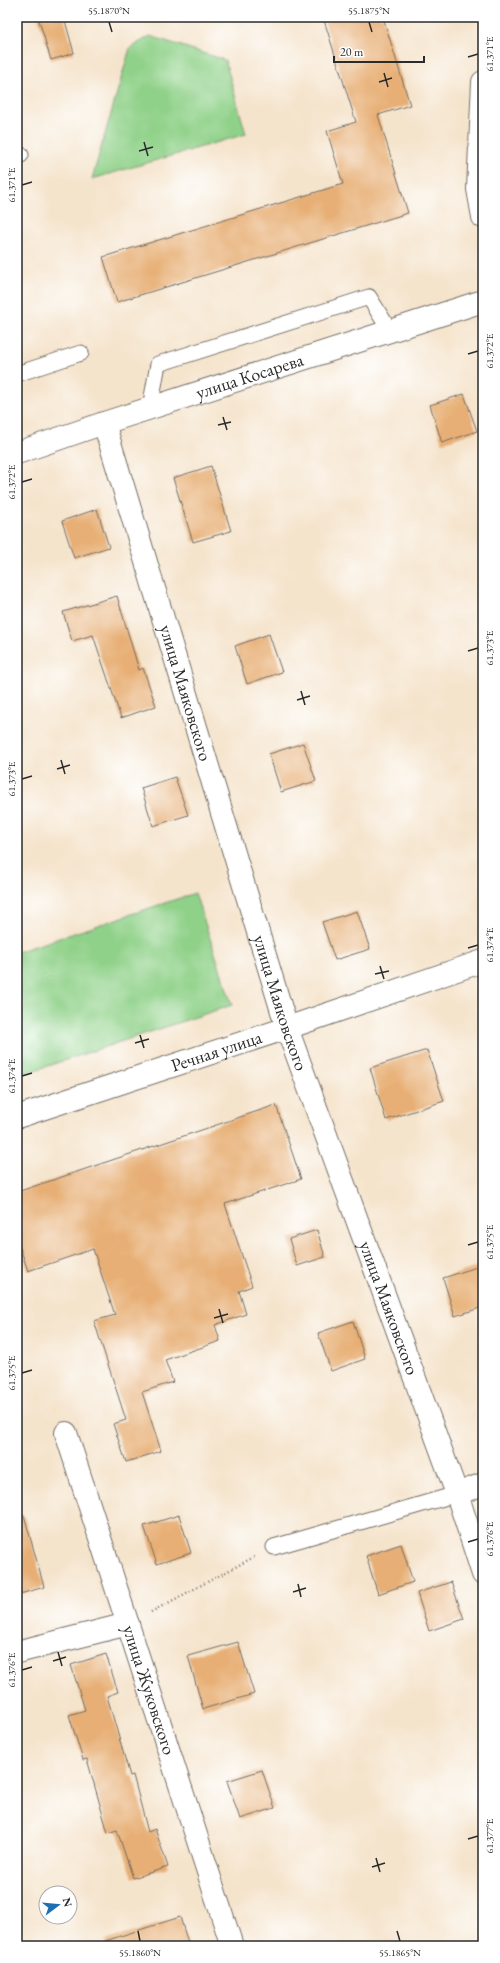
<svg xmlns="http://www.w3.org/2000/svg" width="500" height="1963" font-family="'EB Garamond',serif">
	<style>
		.green { fill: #90d189; stroke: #5e7e5a }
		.building { fill: #e7af75 }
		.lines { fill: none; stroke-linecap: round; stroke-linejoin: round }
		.lane-casing { stroke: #726c63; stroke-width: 17 }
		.street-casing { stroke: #726c63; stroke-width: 24 }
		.secondary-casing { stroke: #726c63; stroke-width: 24 }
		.path { stroke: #726c63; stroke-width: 2.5; stroke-dasharray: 1 3; stroke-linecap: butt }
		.lane { stroke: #fff; stroke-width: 15 }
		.street { stroke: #fff; stroke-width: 22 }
		.secondary { stroke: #fff; stroke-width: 22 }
		.ticks { fill: none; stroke: #2b2b2b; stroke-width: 1.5 }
		.labels { text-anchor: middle; stroke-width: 3.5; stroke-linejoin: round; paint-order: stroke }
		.street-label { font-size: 18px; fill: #2b2b2b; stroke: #fff }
		.neatline { fill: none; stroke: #2b2b2b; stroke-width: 1.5 }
		.ticks-label { font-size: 10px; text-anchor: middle; fill: #2b2b2b }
	</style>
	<rect width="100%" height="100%" fill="#fff"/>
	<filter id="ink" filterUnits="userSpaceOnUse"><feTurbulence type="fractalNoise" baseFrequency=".025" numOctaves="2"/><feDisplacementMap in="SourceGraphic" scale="8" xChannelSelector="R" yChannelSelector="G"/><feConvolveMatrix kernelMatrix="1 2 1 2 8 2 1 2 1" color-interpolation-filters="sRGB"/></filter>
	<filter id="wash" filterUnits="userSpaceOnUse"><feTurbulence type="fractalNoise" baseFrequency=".012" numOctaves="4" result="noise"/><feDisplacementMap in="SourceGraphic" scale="16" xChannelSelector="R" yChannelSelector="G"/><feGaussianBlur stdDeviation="0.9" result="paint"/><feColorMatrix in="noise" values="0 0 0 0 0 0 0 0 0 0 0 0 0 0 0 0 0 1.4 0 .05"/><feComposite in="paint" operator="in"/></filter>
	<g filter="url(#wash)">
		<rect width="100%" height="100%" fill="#f5e4cc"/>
		<!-- green -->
		<path class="green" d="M 150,36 L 225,60 L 246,134 L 92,179 L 130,48 Z
			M 195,893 L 232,1005 L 17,1076 L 17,952 Z"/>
		<g id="blocks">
			<!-- building -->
			<path class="building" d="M 38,17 L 64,17 L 74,53 L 51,60 Z
				M 323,17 L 383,17 L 410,105 L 378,115 L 408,213 L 117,302 L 103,257 L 343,184 L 327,131 L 356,122 Z
				M 464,394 L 477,431 L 442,443 L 430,405 Z
				M 211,466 L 231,531 L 193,542 L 173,478 Z
				M 97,509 L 109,547 L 74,558 L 62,521 Z
				M 117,596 L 139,670 L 143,668 L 156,706 L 121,718 L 93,635 L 72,641 L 63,612 Z
				M 269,634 L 282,672 L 247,684 L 235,646 Z
				M 303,743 L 316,781 L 281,792 L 269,754 Z
				M 175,777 L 188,815 L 153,826 L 141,788 Z
				M 357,911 L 370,949 L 335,960 L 322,922 Z
				M 427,1050 L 444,1101 L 386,1120 L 370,1068 Z
				M 276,1105 L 301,1179 L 225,1204 L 252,1286 L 239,1291 L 246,1314 L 215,1325 L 220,1341 L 165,1360 L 173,1382 L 142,1392 L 161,1451 L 126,1462 L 113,1424 L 126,1420 L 94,1321 L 115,1315 L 93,1249 L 28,1271 L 17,1239 L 17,1192 Z
				M 317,1230 L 325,1257 L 297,1266 L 289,1239 Z
				M 483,1265 L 483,1307 L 455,1316 L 443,1278 Z
				M 353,1321 L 365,1359 L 331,1371 L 318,1333 Z
				M 24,1515 L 44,1587 L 17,1595 L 17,1516 Z
				M 179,1515 L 191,1553 L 157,1564 L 144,1526 Z
				M 401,1544 L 413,1582 L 378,1594 L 366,1556 Z
				M 451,1582 L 464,1619 L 429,1631 L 417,1593 Z
				M 238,1642 L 254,1694 L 203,1709 L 188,1656 Z
				M 106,1654 L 118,1692 L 107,1696 L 130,1776 L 133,1775 L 148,1832 L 155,1829 L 168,1867 L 133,1878 L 117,1830 L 108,1833 L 87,1759 L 83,1760 L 69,1715 L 85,1710 L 71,1665 Z
				M 262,1770 L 275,1808 L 240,1819 L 227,1781 Z
				M 180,1917 L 189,1946 L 106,1946 L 105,1941 Z"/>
		</g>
	</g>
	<g filter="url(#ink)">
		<use href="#blocks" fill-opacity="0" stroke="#726c63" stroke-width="1"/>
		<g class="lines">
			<defs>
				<path id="lane" d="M 17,156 L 21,155
					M 17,374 L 81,353
					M 150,408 L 158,364 L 369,297 L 390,331
					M 274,1547 L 457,1494"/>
				<g id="street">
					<path d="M 483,82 L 478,189 L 483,217"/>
					<path id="s1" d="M 104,423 L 287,1028 L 457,1494 L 483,1574"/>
					<path id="s2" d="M 17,1117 L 287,1028 L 483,961"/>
					<path id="s3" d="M 66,1433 L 232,1946"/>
					<path d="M 457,1494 L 483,1484"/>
					<path d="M 17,1652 L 128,1624"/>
				</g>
				<g id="secondary">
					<path id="s4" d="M 17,453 L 104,423 L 483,301"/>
				</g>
			</defs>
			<!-- lane casing -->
			<use href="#lane" class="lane-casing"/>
			<!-- street casing -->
			<use href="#street" class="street-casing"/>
			<!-- secondary casing -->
			<use href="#secondary" class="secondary-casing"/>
			<!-- path -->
			<path class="path" d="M 151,1612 L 254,1557"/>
			<!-- lane -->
			<use href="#lane" class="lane"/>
			<!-- street -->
			<use href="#street" class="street"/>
			<!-- secondary -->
			<use href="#secondary" class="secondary"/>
		</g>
	</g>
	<!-- ticks -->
	<path class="ticks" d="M 109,22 L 112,32M 369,22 L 372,32M 468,57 L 478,54M 384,73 L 388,87M 379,82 L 392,78M 144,142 L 148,156M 139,151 L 153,147M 22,185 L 32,182M 468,354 L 478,351M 223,417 L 227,430M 218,425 L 231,422M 22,482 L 32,479M 468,651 L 478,648M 301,691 L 305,705M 297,700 L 310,696M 61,760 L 65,774M 57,769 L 70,765M 22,779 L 32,776M 468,948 L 478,945M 380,966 L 384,979M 375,974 L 389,971M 140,1035 L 144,1048M 135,1043 L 149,1039M 22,1076 L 32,1073M 468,1245 L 478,1242M 219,1309 L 223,1323M 214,1318 L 228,1314M 22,1373 L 32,1370M 468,1542 L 478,1539M 298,1584 L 301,1597M 293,1592 L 306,1588M 58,1652 L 62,1666M 53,1661 L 66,1657M 22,1670 L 32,1667M 468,1839 L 478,1836M 376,1858 L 380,1872M 372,1867 L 385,1863M 138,1931 L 140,1941M 397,1931 L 400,1941"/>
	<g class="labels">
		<!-- street labels -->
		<g class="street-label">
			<text dy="6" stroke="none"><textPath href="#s4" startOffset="245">улица Косарева</textPath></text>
			<text dy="6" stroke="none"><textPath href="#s1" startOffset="282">улица Маяковского</textPath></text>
			<text dy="6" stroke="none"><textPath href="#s1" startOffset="606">улица Маяковского</textPath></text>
			<text dy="6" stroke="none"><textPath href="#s2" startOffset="210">Речная улица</textPath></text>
			<text dy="6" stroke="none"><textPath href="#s1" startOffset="930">улица Маяковского</textPath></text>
			<text dy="6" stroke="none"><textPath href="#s3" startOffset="270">улица Жуковского</textPath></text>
		</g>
	</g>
	<!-- margin -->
	<rect width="500" height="1963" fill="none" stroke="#fff" stroke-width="44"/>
	<!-- north arrow -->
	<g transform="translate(58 1905) rotate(74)"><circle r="19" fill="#ffffff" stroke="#aaaaaa"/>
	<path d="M0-3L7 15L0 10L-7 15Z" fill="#1f6fb2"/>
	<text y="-6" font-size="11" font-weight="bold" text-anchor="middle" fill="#2b2b2b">N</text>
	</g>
	<!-- scale -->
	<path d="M334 56v6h90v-6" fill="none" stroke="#2b2b2b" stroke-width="2"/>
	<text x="340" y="56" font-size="12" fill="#2b2b2b" stroke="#ffffff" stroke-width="3" paint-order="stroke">20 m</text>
	<rect x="22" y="22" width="456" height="1919" class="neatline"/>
	<g class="ticks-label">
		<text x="109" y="14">55.1870°N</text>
		<text x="369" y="14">55.1875°N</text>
		<text transform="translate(489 54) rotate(-90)" y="4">61.371°E</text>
		<text transform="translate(11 185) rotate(-90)" y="4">61.371°E</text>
		<text transform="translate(489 351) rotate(-90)" y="4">61.372°E</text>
		<text transform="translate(11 482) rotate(-90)" y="4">61.372°E</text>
		<text transform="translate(489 648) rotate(-90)" y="4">61.373°E</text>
		<text transform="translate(11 779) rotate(-90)" y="4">61.373°E</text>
		<text transform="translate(489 945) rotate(-90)" y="4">61.374°E</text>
		<text transform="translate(11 1076) rotate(-90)" y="4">61.374°E</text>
		<text transform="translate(489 1242) rotate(-90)" y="4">61.375°E</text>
		<text transform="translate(11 1373) rotate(-90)" y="4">61.375°E</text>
		<text transform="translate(489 1539) rotate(-90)" y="4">61.376°E</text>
		<text transform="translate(11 1670) rotate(-90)" y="4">61.376°E</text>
		<text transform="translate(489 1836) rotate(-90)" y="4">61.377°E</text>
		<text x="140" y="1956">55.1860°N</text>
		<text x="400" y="1956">55.1865°N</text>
	</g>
</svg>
